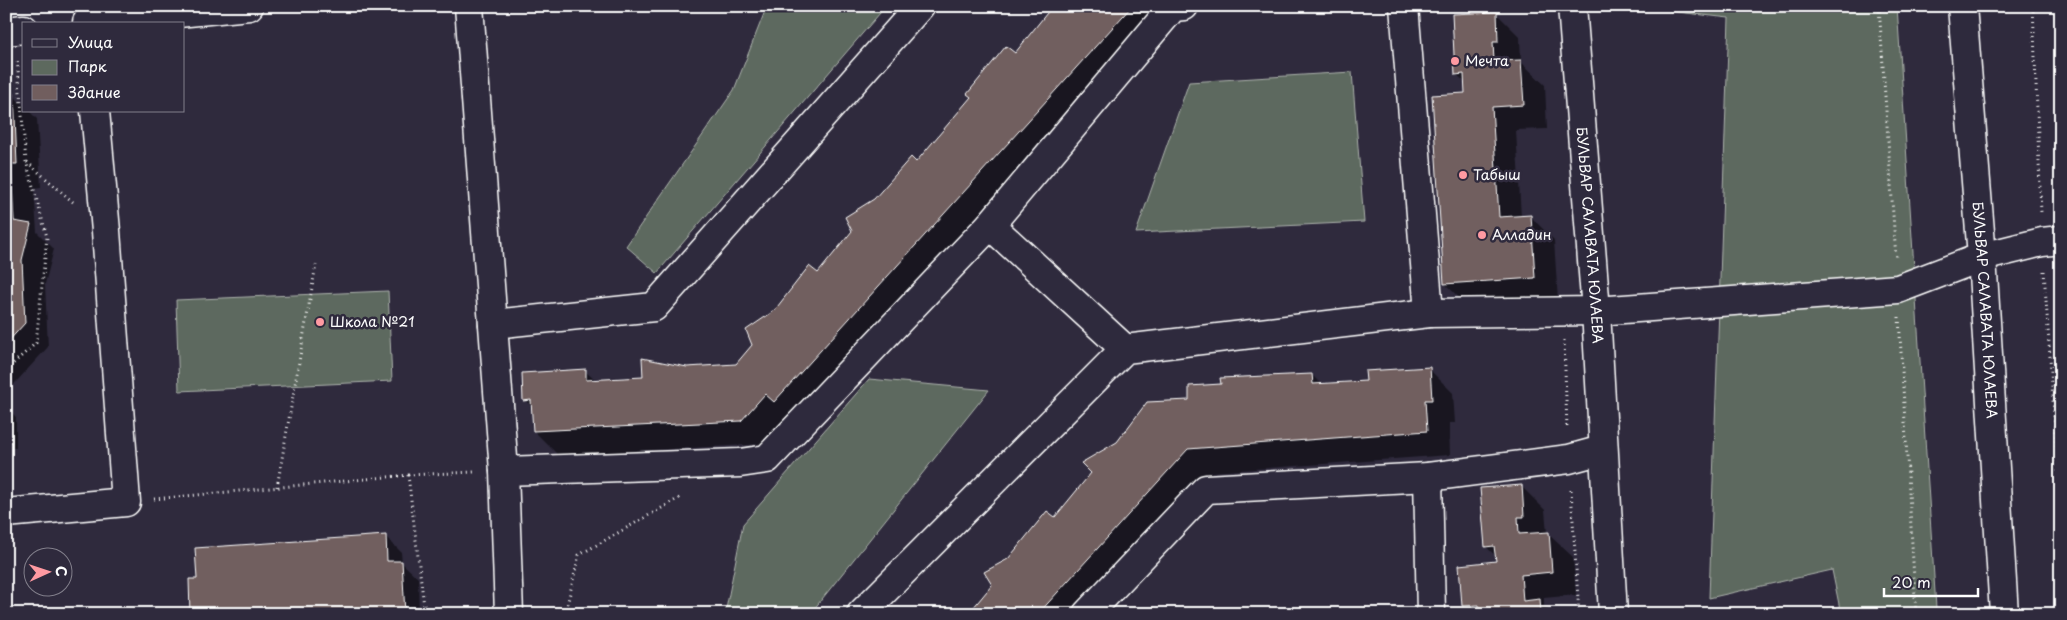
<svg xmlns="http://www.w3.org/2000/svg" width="2067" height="620" font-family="'Playpen Sans',sans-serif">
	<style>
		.green { fill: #5d695e; stroke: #aeb4ae }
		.shadow { fill: #0007 }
		.building { fill: #715e5e; stroke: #fff }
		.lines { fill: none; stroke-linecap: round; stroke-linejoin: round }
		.minor-casing { stroke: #fff; stroke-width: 31 }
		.path { stroke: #fff; stroke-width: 3; stroke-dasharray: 1 4; stroke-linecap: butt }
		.minor { stroke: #2f2a3d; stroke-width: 28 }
		.poi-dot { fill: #ff9aa2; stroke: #2f2a3d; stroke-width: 2 }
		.labels { text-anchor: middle; stroke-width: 5; stroke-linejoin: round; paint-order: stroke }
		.poi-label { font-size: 14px; fill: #fff; stroke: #2f2a3d; text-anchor: start }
		.street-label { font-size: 14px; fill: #fff; stroke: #2f2a3d }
	</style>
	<rect width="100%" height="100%" fill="#2f2a3d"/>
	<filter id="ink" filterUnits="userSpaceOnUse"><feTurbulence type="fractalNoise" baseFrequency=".02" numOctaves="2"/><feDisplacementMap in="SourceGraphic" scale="10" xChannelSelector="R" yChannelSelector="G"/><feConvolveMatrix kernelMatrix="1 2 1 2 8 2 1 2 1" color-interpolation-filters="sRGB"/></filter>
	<g filter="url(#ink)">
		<!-- green -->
		<path class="green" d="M 767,6 L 886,6 L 657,273 L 626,246 L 734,90 Z
			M 1669,6 L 1897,6 L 1936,608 L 1929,614 L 1841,614 L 1832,570 L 1709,598 L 1729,18 L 1669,11 Z
			M 1352,72 L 1364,222 L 1136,233 L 1189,82 Z
			M 388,291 L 392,381 L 179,391 L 176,300 Z
			M 869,379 L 989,390 L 810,614 L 725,614 L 743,524 Z"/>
		<!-- shadow -->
		<path class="shadow" d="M 1052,6 L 1177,6 L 799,425 L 765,444 L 558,455 L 534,431 L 533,408 L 525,400 L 585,371 L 595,380 L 644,378 L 687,368 L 737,365 L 754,345 L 774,312 L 818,275 L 874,200 L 916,164 L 1015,55 L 1053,9 Z
			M 1496,13 L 1520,37 L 1521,62 L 1545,85 L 1547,129 L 1516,130 L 1521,217 L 1530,216 L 1554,240 L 1558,301 L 1469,307 L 1445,284 L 1466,94 L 1466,83 L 1456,74 Z
			M 13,95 L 24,106 L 24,111 L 29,111 L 37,119 L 41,187 L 34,188 L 37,232 L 54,249 L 45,284 L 48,347 L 6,393 L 6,96 Z
			M 1429,369 L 1453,393 L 1455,423 L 1449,423 L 1450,455 L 1212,472 L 1083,614 L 969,614 L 993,585 L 1009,560 L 1191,401 L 1312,375 L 1322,385 L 1367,382 Z
			M 6,411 L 10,411 L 16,417 L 16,448 L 6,448 Z
			M 1521,486 L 1545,510 L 1547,533 L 1573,557 L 1576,595 L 1544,598 L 1544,606 L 1552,614 L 1471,614 L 1463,606 L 1497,563 L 1497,557 L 1486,547 Z
			M 385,536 L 401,552 L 402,563 L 418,578 L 419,614 L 191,614 L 198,580 Z"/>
		<!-- building -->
		<path class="building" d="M 1050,6 L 1132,6 L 774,402 L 765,394 L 741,421 L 533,431 L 531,400 L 523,401 L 522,373 L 586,369 L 586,380 L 643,377 L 642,358 L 687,367 L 736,364 L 752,345 L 746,330 L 774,311 L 809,266 L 818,273 L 852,231 L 845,217 L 874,199 L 911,157 L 916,162 L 971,97 L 967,94 L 1006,46 L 1015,53 L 1051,8 Z
			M 1497,12 L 1498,42 L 1493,42 L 1494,61 L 1521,60 L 1524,105 L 1492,107 L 1499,217 L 1531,215 L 1535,278 L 1444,284 L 1432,95 L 1465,93 L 1464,74 L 1455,75 L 1452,14 Z
			M 14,94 L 17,164 L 11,164 L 14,221 L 31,224 L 22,260 L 25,323 L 6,344 L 6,95 Z
			M 1430,367 L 1432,400 L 1425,400 L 1427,431 L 1188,449 L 1038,614 L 968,614 L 992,585 L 984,572 L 1008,559 L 1047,511 L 1055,517 L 1091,473 L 1081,463 L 1117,442 L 1147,402 L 1189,400 L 1189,386 L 1221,384 L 1220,378 L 1312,374 L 1313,384 L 1366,381 L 1365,371 Z
			M 6,410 L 10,410 L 11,443 L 6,443 Z
			M 1522,485 L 1524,517 L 1518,517 L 1519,534 L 1549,532 L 1552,572 L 1521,575 L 1523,601 L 1540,599 L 1541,614 L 1479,614 L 1479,605 L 1462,606 L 1459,565 L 1496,561 L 1494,546 L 1485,547 L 1480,488 Z
			M 386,535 L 387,561 L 402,561 L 405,614 L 190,614 L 189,579 L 197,579 L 195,548 Z"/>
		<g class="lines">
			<defs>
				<g id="minor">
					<path d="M 469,6 L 504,471 L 509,614"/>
					<path d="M 1404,6 L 1429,313 L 1596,311 L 1898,289 L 1982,257 L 2042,242 L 2061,240"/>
					<path id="s1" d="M 1572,6 L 1596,311 L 1613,614"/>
					<path id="s2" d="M 1962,6 L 1982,257 L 2004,614"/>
					<path d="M 87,22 L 249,6"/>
					<path d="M 6,31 L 24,29"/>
					<path d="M 990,225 L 1125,349"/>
					<path d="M 493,324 L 654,307 L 920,6"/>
					<path d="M 504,471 L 740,463 L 767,459 L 990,225 L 1173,7 L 1184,6"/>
					<path d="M 1428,477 L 1431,614"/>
					<path d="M 6,513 L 126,502 L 106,231 L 95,111"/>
					<path d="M 861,614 L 1125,349 L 1429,313"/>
					<path d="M 1087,614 L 1206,489 L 1428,477 L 1569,459 L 1602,450"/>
				</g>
			</defs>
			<!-- minor casing -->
			<use href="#minor" class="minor-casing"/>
			<!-- path -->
			<path class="path" d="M 1879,6 L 1896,259
				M 2033,6 L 2041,213
				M 27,162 L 73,202
				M 2044,271 L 2061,515
				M 1899,317 L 1916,614
				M 1564,340 L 1567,428
				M 6,370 L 36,343 L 47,237 L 26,161 L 17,58
				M 408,475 L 425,614
				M 277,487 L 316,265
				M 1571,490 L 1579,614
				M 154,499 L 408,475 L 474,472
				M 565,614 L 579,555 L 681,497"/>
			<!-- minor -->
			<use href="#minor" class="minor"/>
		</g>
	</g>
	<!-- markers -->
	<g class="poi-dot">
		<circle cx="1455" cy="61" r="5"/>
		<circle cx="1463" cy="175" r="5"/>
		<circle cx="1482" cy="235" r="5"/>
		<circle cx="320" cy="322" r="5"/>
	</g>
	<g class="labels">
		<!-- poi labels -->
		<g class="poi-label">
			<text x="1465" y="66">Мечта</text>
			<text x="1473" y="180">Табыш</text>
			<text x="1492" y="240">Алладин</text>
			<text x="330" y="327">Школа №21</text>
		</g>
		<!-- street labels -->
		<g class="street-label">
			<text dy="5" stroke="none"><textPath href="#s1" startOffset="230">БУЛЬВАР САЛАВАТА ЮЛАЕВА</textPath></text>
			<text dy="5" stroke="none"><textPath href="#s2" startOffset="305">БУЛЬВАР САЛАВАТА ЮЛАЕВА</textPath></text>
		</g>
	</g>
	<!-- margin -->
	<rect width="2067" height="620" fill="none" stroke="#2f2a3d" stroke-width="25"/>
	<rect x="12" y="12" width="2042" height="595" fill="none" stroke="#fff" stroke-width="2" filter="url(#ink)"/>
	<!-- legend -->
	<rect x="22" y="22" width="162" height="90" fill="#2f2a3d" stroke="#827f8b"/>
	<rect x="32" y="39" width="25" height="8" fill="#2f2a3d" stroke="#827f8b"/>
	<text x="68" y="48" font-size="15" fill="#ffffff">Улица</text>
	<rect x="32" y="60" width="25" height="15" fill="#5d695e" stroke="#827f8b"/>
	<text x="68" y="72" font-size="15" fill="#ffffff">Парк</text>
	<rect x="32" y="85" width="25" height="15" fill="#715e5e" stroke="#827f8b"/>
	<text x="68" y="98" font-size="15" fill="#ffffff">Здание</text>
	<!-- north arrow -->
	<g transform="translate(48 572) rotate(87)"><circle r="24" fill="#2f2a3d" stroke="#827f8b"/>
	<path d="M0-4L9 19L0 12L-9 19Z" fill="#ff9aa2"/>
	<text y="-8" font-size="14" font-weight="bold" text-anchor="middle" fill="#ffffff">С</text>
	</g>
	<!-- scale -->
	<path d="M1884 588v8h94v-8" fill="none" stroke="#ffffff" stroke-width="2.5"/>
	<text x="1892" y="588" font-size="15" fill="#ffffff" stroke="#2f2a3d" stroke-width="4" paint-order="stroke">20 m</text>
</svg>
